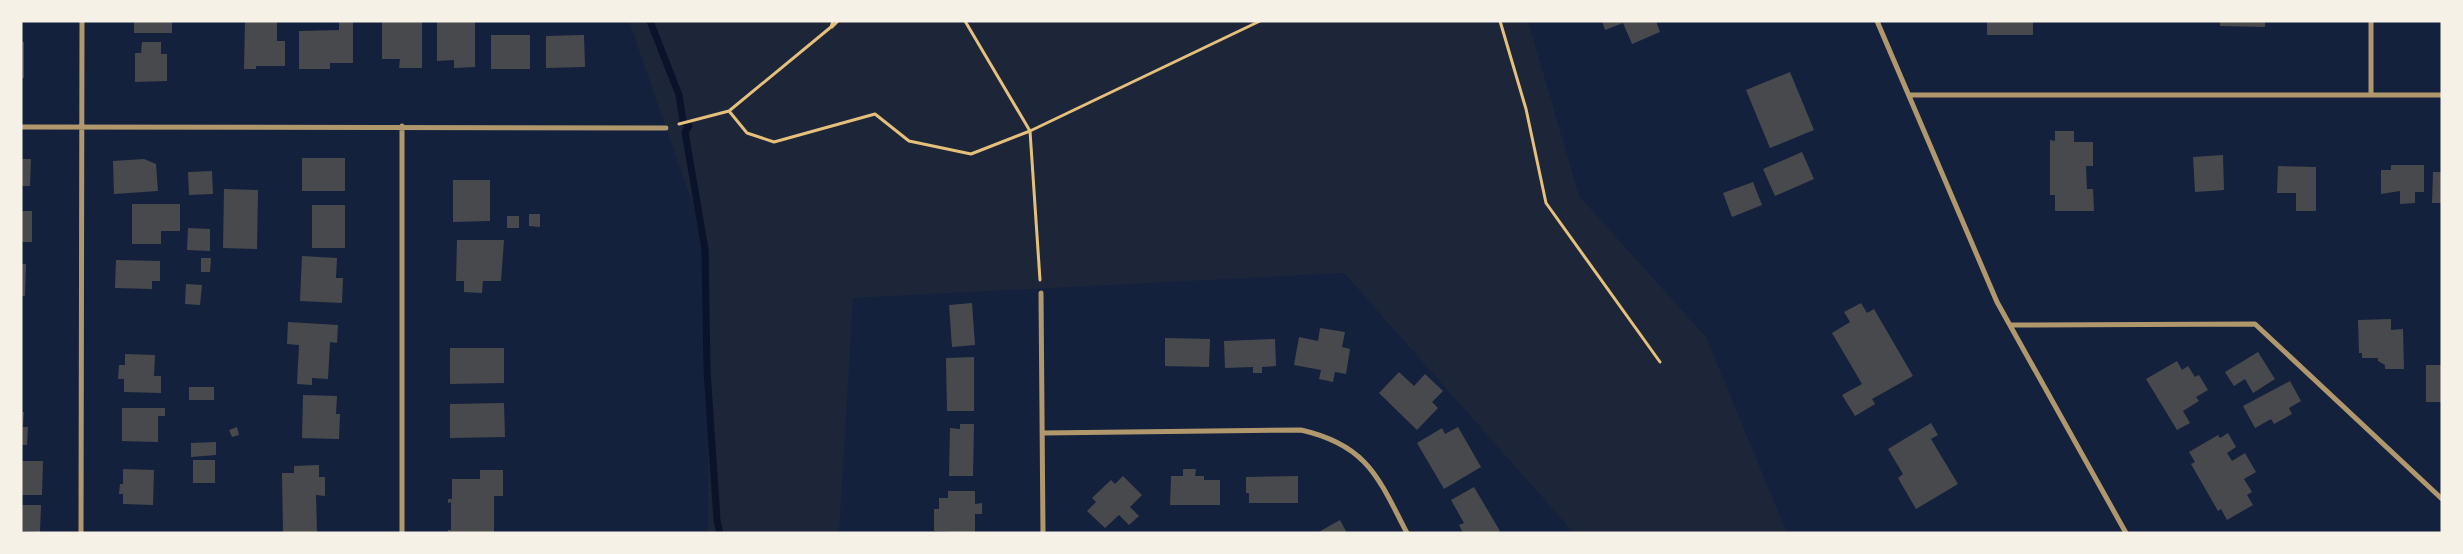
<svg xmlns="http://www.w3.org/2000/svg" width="2463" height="554" font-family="Raleway,sans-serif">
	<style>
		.green { fill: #1d2539 }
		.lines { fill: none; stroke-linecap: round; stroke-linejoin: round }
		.stream { stroke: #0b132b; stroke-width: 7 }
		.building { fill: #48494c }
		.path { stroke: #e5c07b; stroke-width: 3 }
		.minor { stroke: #b1986c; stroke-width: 5 }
	</style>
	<rect width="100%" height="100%" fill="#14213d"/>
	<!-- green -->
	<path class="green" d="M 629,21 L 1528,21 L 1579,196 L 1706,337 L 1787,533 L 1574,533 L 1344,273 L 853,298 L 839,533 L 708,533 L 709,252 Z"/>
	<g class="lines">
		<!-- stream -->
		<path class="stream" d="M 650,21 L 679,95 L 683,121 L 689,126 L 685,132 L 705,249 L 707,370 L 717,520 L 720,533"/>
	</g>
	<!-- building -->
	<path class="building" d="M 134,21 L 172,21 L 172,33 L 134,33 Z
		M 245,21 L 277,21 L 277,41 L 285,41 L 285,66 L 256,66 L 256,69 L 244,69 Z
		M 339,21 L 353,21 L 353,63 L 330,63 L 330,69 L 299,69 L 299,31 L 339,30 Z
		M 382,21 L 422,21 L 422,68 L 399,68 L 400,59 L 382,59 Z
		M 437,21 L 475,21 L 475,67 L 454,68 L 454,60 L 437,61 Z
		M 1602,21 L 1656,21 L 1660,32 L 1632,44 L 1623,23 L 1605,30 Z
		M 1987,21 L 2033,21 L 2033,35 L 1987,35 Z
		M 2220,21 L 2265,21 L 2265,27 L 2220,26 Z
		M 491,35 L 530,35 L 530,69 L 491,69 Z
		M 584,35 L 585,67 L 546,68 L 546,36 Z
		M 21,42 L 24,42 L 24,78 L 21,78 Z
		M 142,42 L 161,42 L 161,54 L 167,54 L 167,81 L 135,82 L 135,53 L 141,53 Z
		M 1790,72 L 1814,130 L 1770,148 L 1746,90 Z
		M 2055,131 L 2074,131 L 2074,142 L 2093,142 L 2093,166 L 2086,166 L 2087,189 L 2093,189 L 2094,211 L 2055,211 L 2055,195 L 2050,195 L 2050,140 L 2055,141 Z
		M 1802,152 L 1814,179 L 1775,196 L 1763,169 Z
		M 2223,155 L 2224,190 L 2195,192 L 2193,157 Z
		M 302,158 L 345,158 L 345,191 L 302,191 Z
		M 21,159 L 31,159 L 30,186 L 21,186 Z
		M 144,159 L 156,164 L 158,191 L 114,194 L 113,161 Z
		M 2391,165 L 2424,165 L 2424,192 L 2415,192 L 2415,203 L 2400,204 L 2400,191 L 2381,194 L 2381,170 L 2391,170 Z
		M 2278,166 L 2316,167 L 2316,211 L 2296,211 L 2296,193 L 2277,193 Z
		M 212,171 L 213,194 L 189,195 L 188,172 Z
		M 2433,172 L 2442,172 L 2442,203 L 2432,203 Z
		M 453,180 L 490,180 L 490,221 L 453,222 Z
		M 1753,182 L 1762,205 L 1732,217 L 1723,193 Z
		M 224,189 L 258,190 L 257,249 L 223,248 Z
		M 132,204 L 180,204 L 180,231 L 161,231 L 161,244 L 132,244 Z
		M 312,205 L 345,205 L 345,248 L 312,248 Z
		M 21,211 L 32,211 L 32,242 L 21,242 Z
		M 529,214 L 540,214 L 540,227 L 529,226 Z
		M 507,216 L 519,216 L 519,228 L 507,228 Z
		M 188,228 L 210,229 L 210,251 L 187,250 Z
		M 457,240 L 504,240 L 501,281 L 483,281 L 482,293 L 464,292 L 464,281 L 456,281 Z
		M 302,256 L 337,258 L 336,278 L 343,278 L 342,303 L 300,301 Z
		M 201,258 L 211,258 L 210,272 L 201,272 Z
		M 116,260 L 160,261 L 160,281 L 152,281 L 152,289 L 115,288 Z
		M 21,264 L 26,264 L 25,296 L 21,296 Z
		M 186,284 L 202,285 L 200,305 L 185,304 Z
		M 972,303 L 975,345 L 952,347 L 949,305 Z
		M 1861,303 L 1867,313 L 1874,309 L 1913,376 L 1872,399 L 1875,404 L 1855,416 L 1842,395 L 1862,384 L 1832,333 L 1850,322 L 1844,312 Z
		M 2391,319 L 2391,330 L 2403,329 L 2404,369 L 2385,369 L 2385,365 L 2378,361 L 2378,358 L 2362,358 L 2362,353 L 2359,353 L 2358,320 Z
		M 288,322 L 338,325 L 337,343 L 330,342 L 328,379 L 312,378 L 312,385 L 297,384 L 299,345 L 287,344 Z
		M 1320,328 L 1345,332 L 1342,347 L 1350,349 L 1346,374 L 1335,372 L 1333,382 L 1319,379 L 1321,370 L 1294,365 L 1299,337 L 1318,341 Z
		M 1165,338 L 1210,339 L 1209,367 L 1165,366 Z
		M 1275,339 L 1276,366 L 1262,367 L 1262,373 L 1253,373 L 1253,367 L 1225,368 L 1224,341 Z
		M 450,348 L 504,348 L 504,383 L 450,384 Z
		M 2258,352 L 2275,379 L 2253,393 L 2245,379 L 2234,386 L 2225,372 Z
		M 125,354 L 155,355 L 154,376 L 161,376 L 161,393 L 124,392 L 124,379 L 118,379 L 119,365 L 125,365 Z
		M 974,357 L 974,411 L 947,411 L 946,358 Z
		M 2177,361 L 2182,370 L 2188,366 L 2195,377 L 2199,375 L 2208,390 L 2196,397 L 2199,401 L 2183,411 L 2190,423 L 2177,430 L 2146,379 Z
		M 2426,365 L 2442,365 L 2442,402 L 2426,402 Z
		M 1399,372 L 1414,386 L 1425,374 L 1443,391 L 1432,402 L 1438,408 L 1417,430 L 1379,393 Z
		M 2290,381 L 2301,401 L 2289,408 L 2292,414 L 2274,424 L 2271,419 L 2255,428 L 2243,406 Z
		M 189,387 L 214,387 L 214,400 L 189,400 Z
		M 303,395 L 337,396 L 336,414 L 340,414 L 339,439 L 302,438 Z
		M 504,403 L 505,437 L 450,438 L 450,404 Z
		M 122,408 L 165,408 L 165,416 L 158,416 L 158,442 L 122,441 Z
		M 21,412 L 24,412 L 23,427 L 28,427 L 27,445 L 21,445 Z
		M 1931,423 L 1938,435 L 1931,439 L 1958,484 L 1916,509 L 1898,478 L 1903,474 L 1888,449 Z
		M 960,424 L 974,424 L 973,476 L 949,476 L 950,428 L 960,429 Z
		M 237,427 L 239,435 L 232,437 L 229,430 Z
		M 1458,427 L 1481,467 L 1444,489 L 1417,443 L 1442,428 L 1445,434 Z
		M 2228,433 L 2236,447 L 2227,453 L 2232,461 L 2245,453 L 2256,472 L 2244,479 L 2252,492 L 2247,495 L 2253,505 L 2227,520 L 2221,509 L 2218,511 L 2191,464 L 2195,462 L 2189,452 L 2218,435 L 2220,438 Z
		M 216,442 L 216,455 L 191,457 L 191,443 Z
		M 193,460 L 215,460 L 215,483 L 193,483 Z
		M 21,461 L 43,461 L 42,495 L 21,495 Z
		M 319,465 L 319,477 L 325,477 L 325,496 L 316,495 L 317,533 L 283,533 L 282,473 L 294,473 L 294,466 Z
		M 123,469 L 154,470 L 153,505 L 123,504 L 123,494 L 119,494 L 120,484 L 123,484 Z
		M 1183,469 L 1196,469 L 1195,476 L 1204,476 L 1204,480 L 1220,480 L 1220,505 L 1170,505 L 1171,476 L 1183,476 Z
		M 480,470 L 503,470 L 503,496 L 494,496 L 494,533 L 448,533 L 448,530 L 451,530 L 451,502 L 448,503 L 448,499 L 452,499 L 452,479 L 480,479 Z
		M 1123,476 L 1142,495 L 1130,507 L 1139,516 L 1129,525 L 1119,515 L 1105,528 L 1087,511 L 1096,502 L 1092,498 L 1111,480 L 1115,484 Z
		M 1298,476 L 1298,503 L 1249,503 L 1249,493 L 1246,493 L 1246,477 Z
		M 1474,487 L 1500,531 L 1496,533 L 1463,533 L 1459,525 L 1464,523 L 1451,500 Z
		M 948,491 L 975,491 L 975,504 L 982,503 L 982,514 L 975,514 L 975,533 L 934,531 L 934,509 L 939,509 L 939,498 L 948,498 Z
		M 21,505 L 41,505 L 40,532 L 21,531 Z
		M 1340,520 L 1347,533 L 1317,533 Z"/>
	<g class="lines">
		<!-- path -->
		<path class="path" d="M 965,21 L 1030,131 L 1040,280
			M 1500,21 L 1526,109 L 1546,203 L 1660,362
			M 832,27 L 838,21
			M 729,111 L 747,133 L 774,142 L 875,114 L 909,141 L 971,154 L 1030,131 L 1260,21
			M 679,124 L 729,111 L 831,27 L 833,21"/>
		<!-- minor -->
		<path class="minor" d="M 1877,21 L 1997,302 L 2126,533
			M 1910,95 L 2442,95
			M 2371,95 L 2371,21
			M 402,126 L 402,533
			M 21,127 L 666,128
			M 1041,293 L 1043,533
			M 2011,325 L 2255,324 L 2442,499
			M 1043,433 L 1301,430 C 1367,445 1378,477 1407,533
			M 81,533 L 82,21"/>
	</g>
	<!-- border -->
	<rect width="2463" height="554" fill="none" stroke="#f6f1e7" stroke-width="45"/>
</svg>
